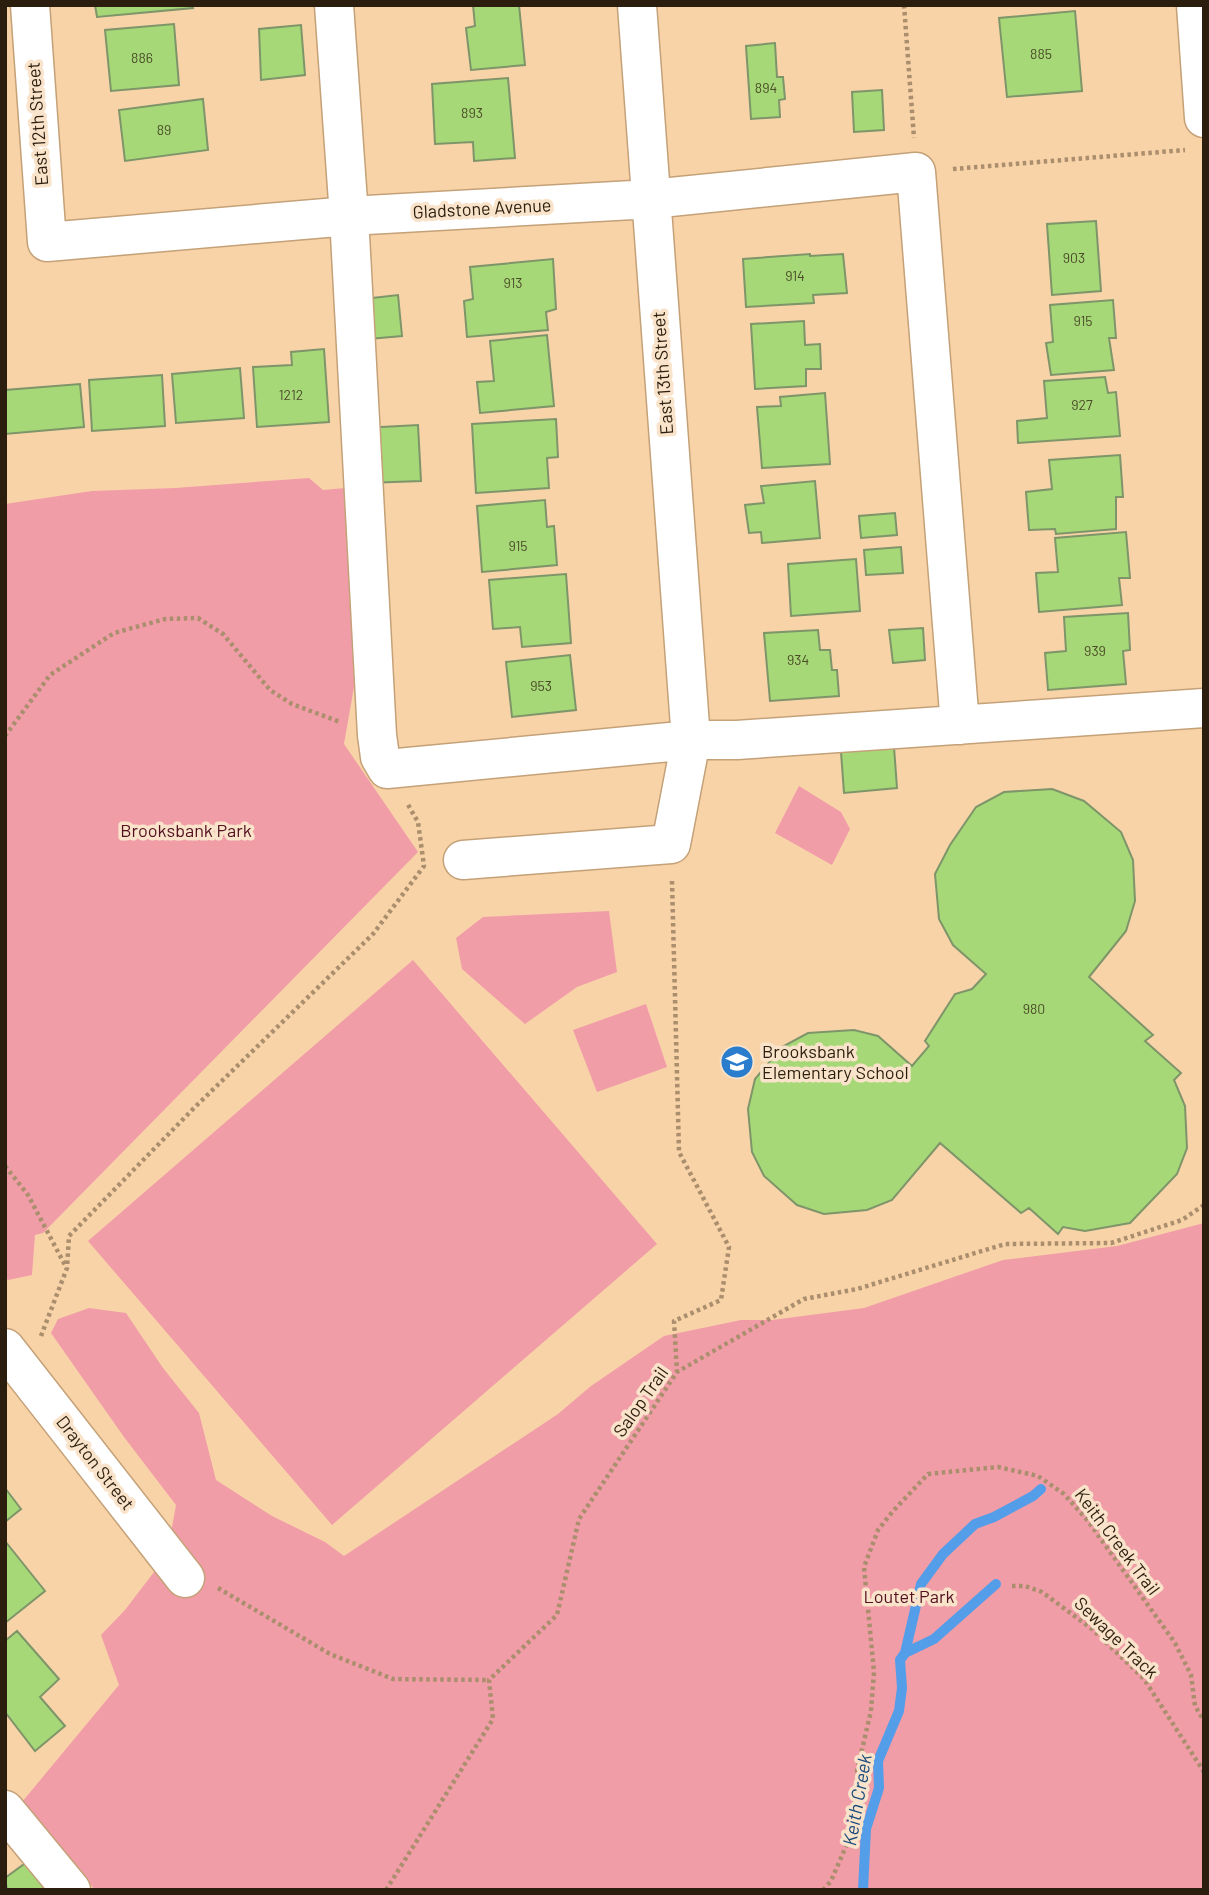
<svg xmlns="http://www.w3.org/2000/svg" width="1209" height="1895" font-family="Barlow,sans-serif">
	<style>
		.green { fill: #f19da8 }
		.lines { fill: none; stroke-linecap: round; stroke-linejoin: round }
		.stream { stroke: #539de9; stroke-width: 10 }
		.building { fill: #a7d878; stroke: #7e9569; stroke-width: 2 }
		.minor-casing { stroke: #c4a178; stroke-width: 41 }
		.path { stroke: #aa8e6d; stroke-width: 4.5; stroke-dasharray: 3.5 3.5; stroke-linecap: butt }
		.minor { stroke: #fff; stroke-width: 38 }
		.labels { text-anchor: middle; stroke-width: 7; stroke-linejoin: round; paint-order: stroke }
		.number-label { font-size: 14px; fill: #4b4c28 }
		.street-label { font-size: 18px; fill: #2c1e0e; stroke: #f9e3ca }
		.park-label { font-size: 18px; fill: #531021; stroke: #f9e3ca }
		.poi-label { font-size: 18px; fill: #2c1e0e; stroke: #f9e3ca; text-anchor: start }
		.water-label { font-size: 19px; font-style: italic; fill: #184b7c; stroke: #f9e3ca }
	</style>
	<rect width="100%" height="100%" fill="#f8d3a8"/>
	<!-- green -->
	<path class="green" d="M 309,478 L 323,490 L 346,488 L 355,681 L 344,744 L 418,852 L 43,1233 L 35,1235 L 32,1275 L 8,1280 L 5,1277 L 5,504 L 92,491 L 175,488 Z
		M 799,786 L 841,812 L 850,829 L 832,865 L 775,833 Z
		M 609,911 L 617,972 L 577,987 L 525,1024 L 462,969 L 456,938 L 483,917 Z
		M 413,960 L 657,1244 L 332,1525 L 88,1241 Z
		M 646,1004 L 667,1067 L 597,1092 L 573,1030 Z
		M 1204,1223 L 1204,1890 L 95,1890 L 22,1802 L 119,1685 L 101,1635 L 125,1610 L 167,1555 L 176,1505 L 124,1437 L 51,1333 L 58,1319 L 89,1308 L 126,1313 L 163,1368 L 199,1413 L 216,1480 L 272,1516 L 325,1542 L 344,1556 L 558,1414 L 591,1386 L 664,1336 L 741,1320 L 772,1320 L 864,1308 L 1003,1260 L 1117,1246 Z"/>
	<g class="lines">
		<!-- stream -->
		<path class="stream" d="M 905,1653 L 934,1639 L 996,1584
			M 863,1890 L 866,1829 L 879,1788 L 878,1761 L 899,1711 L 902,1688 L 900,1660 L 905,1653 L 921,1584 L 943,1554 L 975,1524 L 994,1517 L 1033,1496 L 1041,1489"/>
	</g>
	<!-- building -->
	<path class="building" d="M 95,5 L 192,5 L 193,8 L 97,17 Z
		M 473,5 L 519,5 L 525,65 L 471,70 L 466,28 L 475,26 Z
		M 1075,11 L 1082,91 L 1007,97 L 999,18 Z
		M 174,24 L 179,85 L 111,91 L 105,30 Z
		M 301,25 L 305,75 L 261,80 L 259,29 Z
		M 775,43 L 777,77 L 783,77 L 785,99 L 779,100 L 780,117 L 751,119 L 746,46 Z
		M 508,78 L 515,158 L 474,161 L 473,142 L 435,144 L 432,84 Z
		M 882,90 L 884,130 L 854,132 L 852,92 Z
		M 203,99 L 208,150 L 125,161 L 119,110 Z
		M 1096,221 L 1101,291 L 1052,295 L 1047,224 Z
		M 810,254 L 810,256 L 843,254 L 847,293 L 813,295 L 814,303 L 746,307 L 743,259 Z
		M 553,259 L 556,309 L 546,312 L 548,330 L 467,337 L 464,301 L 473,299 L 470,267 Z
		M 398,295 L 402,336 L 369,339 L 364,299 Z
		M 1113,300 L 1116,338 L 1109,338 L 1114,370 L 1051,375 L 1046,343 L 1053,342 L 1050,305 Z
		M 804,321 L 805,345 L 820,344 L 821,369 L 806,369 L 806,386 L 755,389 L 751,324 Z
		M 547,335 L 554,406 L 480,413 L 477,382 L 494,381 L 490,341 Z
		M 324,349 L 329,422 L 257,427 L 253,367 L 292,365 L 291,352 Z
		M 240,368 L 244,418 L 176,423 L 172,374 Z
		M 162,375 L 165,426 L 92,431 L 89,380 Z
		M 1105,377 L 1108,393 L 1116,392 L 1120,436 L 1018,443 L 1017,421 L 1047,418 L 1044,381 Z
		M 80,384 L 84,427 L 5,434 L 5,390 Z
		M 825,393 L 830,464 L 762,468 L 757,407 L 781,406 L 780,397 Z
		M 556,419 L 558,457 L 547,458 L 549,488 L 476,493 L 472,424 Z
		M 418,425 L 421,481 L 366,483 L 363,428 Z
		M 1120,455 L 1123,497 L 1116,497 L 1116,529 L 1056,534 L 1055,529 L 1029,530 L 1026,492 L 1052,489 L 1049,460 Z
		M 815,481 L 820,538 L 762,543 L 761,532 L 749,533 L 745,505 L 764,503 L 761,486 Z
		M 545,500 L 547,527 L 554,526 L 557,565 L 482,572 L 477,506 Z
		M 895,513 L 897,535 L 861,538 L 859,516 Z
		M 1126,532 L 1130,578 L 1119,578 L 1122,605 L 1039,612 L 1036,573 L 1058,572 L 1055,538 Z
		M 901,547 L 903,573 L 866,575 L 864,550 Z
		M 856,559 L 860,611 L 791,616 L 788,564 Z
		M 566,574 L 571,643 L 522,647 L 520,627 L 493,629 L 489,580 Z
		M 1128,613 L 1130,650 L 1123,651 L 1126,684 L 1048,690 L 1045,653 L 1066,651 L 1064,617 Z
		M 923,628 L 925,660 L 893,663 L 889,630 Z
		M 818,630 L 820,650 L 830,650 L 832,670 L 837,670 L 839,696 L 770,701 L 764,633 Z
		M 570,655 L 576,710 L 512,717 L 506,662 Z
		M 894,747 L 897,788 L 844,793 L 841,752 Z
		M 1052,789 L 1084,801 L 1121,832 L 1133,860 L 1135,901 L 1126,931 L 1089,977 L 1153,1035 L 1145,1041 L 1181,1073 L 1174,1080 L 1185,1106 L 1187,1148 L 1177,1174 L 1130,1223 L 1085,1231 L 1063,1227 L 1058,1234 L 1029,1208 L 1021,1213 L 940,1143 L 892,1200 L 867,1210 L 824,1214 L 797,1205 L 764,1176 L 752,1152 L 748,1109 L 755,1079 L 782,1047 L 808,1033 L 854,1030 L 878,1036 L 912,1066 L 929,1046 L 925,1041 L 955,994 L 972,989 L 986,974 L 953,945 L 939,919 L 935,874 L 950,845 L 976,807 L 1004,792 Z
		M 5,1488 L 21,1509 L 5,1522 Z
		M 5,1541 L 45,1591 L 5,1623 Z
		M 17,1631 L 59,1679 L 40,1697 L 65,1726 L 35,1751 L 5,1712 L 5,1641 Z
		M 27,1862 L 47,1890 L 7,1890 L 5,1878 Z"/>
	<g class="lines">
		<defs>
			<path id="minor" d="M 30,5 L 47,242 L 349,216 L 651,199 L 916,172 L 960,725
				M 334,5 L 349,216 L 377,735 L 380,757 L 387,769 L 691,740 L 737,740 L 1204,708
				M 1196,5 L 1204,118
				M 463,860 L 671,844 L 691,740 L 637,5
				M 5,1348 L 185,1578
				M 5,1810 L 71,1890"/>
		</defs>
		<!-- minor casing -->
		<use href="#minor" class="minor-casing"/>
		<!-- path -->
		<path class="path" d="M 904,5 L 914,138
			M 953,169 L 1185,150
			M 5,736 L 50,675 L 114,633 L 165,619 L 198,618 L 223,634 L 270,690 L 292,704 L 340,722
			M 672,881 L 679,1152 L 729,1247 L 721,1300 L 674,1321 L 677,1372
			M 5,1166 L 28,1195 L 66,1267
			M 41,1336 L 67,1268 L 69,1236 L 194,1108 L 373,934 L 424,866 L 418,822 L 407,803
			M 1012,1586 L 1025,1586 L 1042,1592 L 1092,1629 L 1144,1679 L 1204,1772
			M 218,1588 L 330,1654 L 393,1679 L 489,1680
			M 386,1890 L 493,1719 L 489,1680 L 557,1615 L 579,1519 L 677,1372 L 804,1299 L 857,1289 L 1005,1244 L 1111,1243 L 1182,1220 L 1204,1205
			M 823,1890 L 831,1881 L 850,1837 L 859,1805 L 857,1771 L 871,1711 L 874,1672 L 864,1567 L 878,1530 L 893,1511 L 928,1474 L 998,1467 L 1038,1476 L 1064,1494 L 1088,1521 L 1175,1643 L 1191,1675 L 1195,1706 L 1204,1721"/>
		<!-- minor -->
		<use href="#minor" class="minor"/>
	</g>
	<!-- icons -->
	<defs>
		<symbol id="school-disc" viewBox="-11 -11 22 22"><circle r="9.5" fill="#2a7dcc" stroke="#f9e3ca"/><path d="M0-5L7-2L0 1L-7-2ZM-4 1L0 2.5L4 1V4Q0 6-4 4Z" fill="#fff"/></symbol>
	</defs>
	<g fill-rule="evenodd">
		<use href="#school-disc" x="718" y="1043" width="38" height="38"/>
	</g>
	<g class="labels">
		<!-- number labels -->
		<g class="number-label">
			<text x="1041" y="59">885</text>
			<text x="142" y="63">886</text>
			<text x="766" y="93">894</text>
			<text x="472" y="118">893</text>
			<text x="164" y="135">89</text>
			<text x="1074" y="263">903</text>
			<text x="795" y="281">914</text>
			<text x="513" y="288">913</text>
			<text x="1083" y="326">915</text>
			<text x="291" y="400">1212</text>
			<text x="1082" y="410">927</text>
			<text x="518" y="551">915</text>
			<text x="1095" y="656">939</text>
			<text x="798" y="665">934</text>
			<text x="541" y="691">953</text>
			<text x="1034" y="1014">980</text>
		</g>
		<!-- street labels -->
		<g class="street-label">
			<text transform="translate(38 124) rotate(-94)" y="6">East 12th Street</text>
			<text transform="translate(482 209) rotate(-3)" y="6">Gladstone Avenue</text>
			<text transform="translate(663 373) rotate(-94)" y="6">East 13th Street</text>
			<text transform="translate(641 1402) rotate(-55)" y="6">Salop Trail</text>
			<text transform="translate(95 1463) rotate(52)" y="6">Drayton Street</text>
			<text transform="translate(1117 1542) rotate(53)" y="6">Keith Creek Trail</text>
			<text transform="translate(1116 1638) rotate(44)" y="6">Sewage Track</text>
		</g>
		<!-- park labels -->
		<g class="park-label">
			<text x="186" y="837">Brooksbank Park</text>
			<text x="909" y="1603">Loutet Park</text>
		</g>
		<!-- poi labels -->
		<g class="poi-label">
			<text x="762" y="1058">Brooksbank<tspan x="762" dy="21">Elementary School</tspan></text>
		</g>
		<!-- water labels -->
		<g class="water-label">
			<text transform="translate(857 1800) rotate(-80)" y="7">Keith Creek</text>
		</g>
	</g>
	<!-- border -->
	<rect width="1209" height="1895" fill="none" stroke="#2c1e0e" stroke-width="14"/>
</svg>
